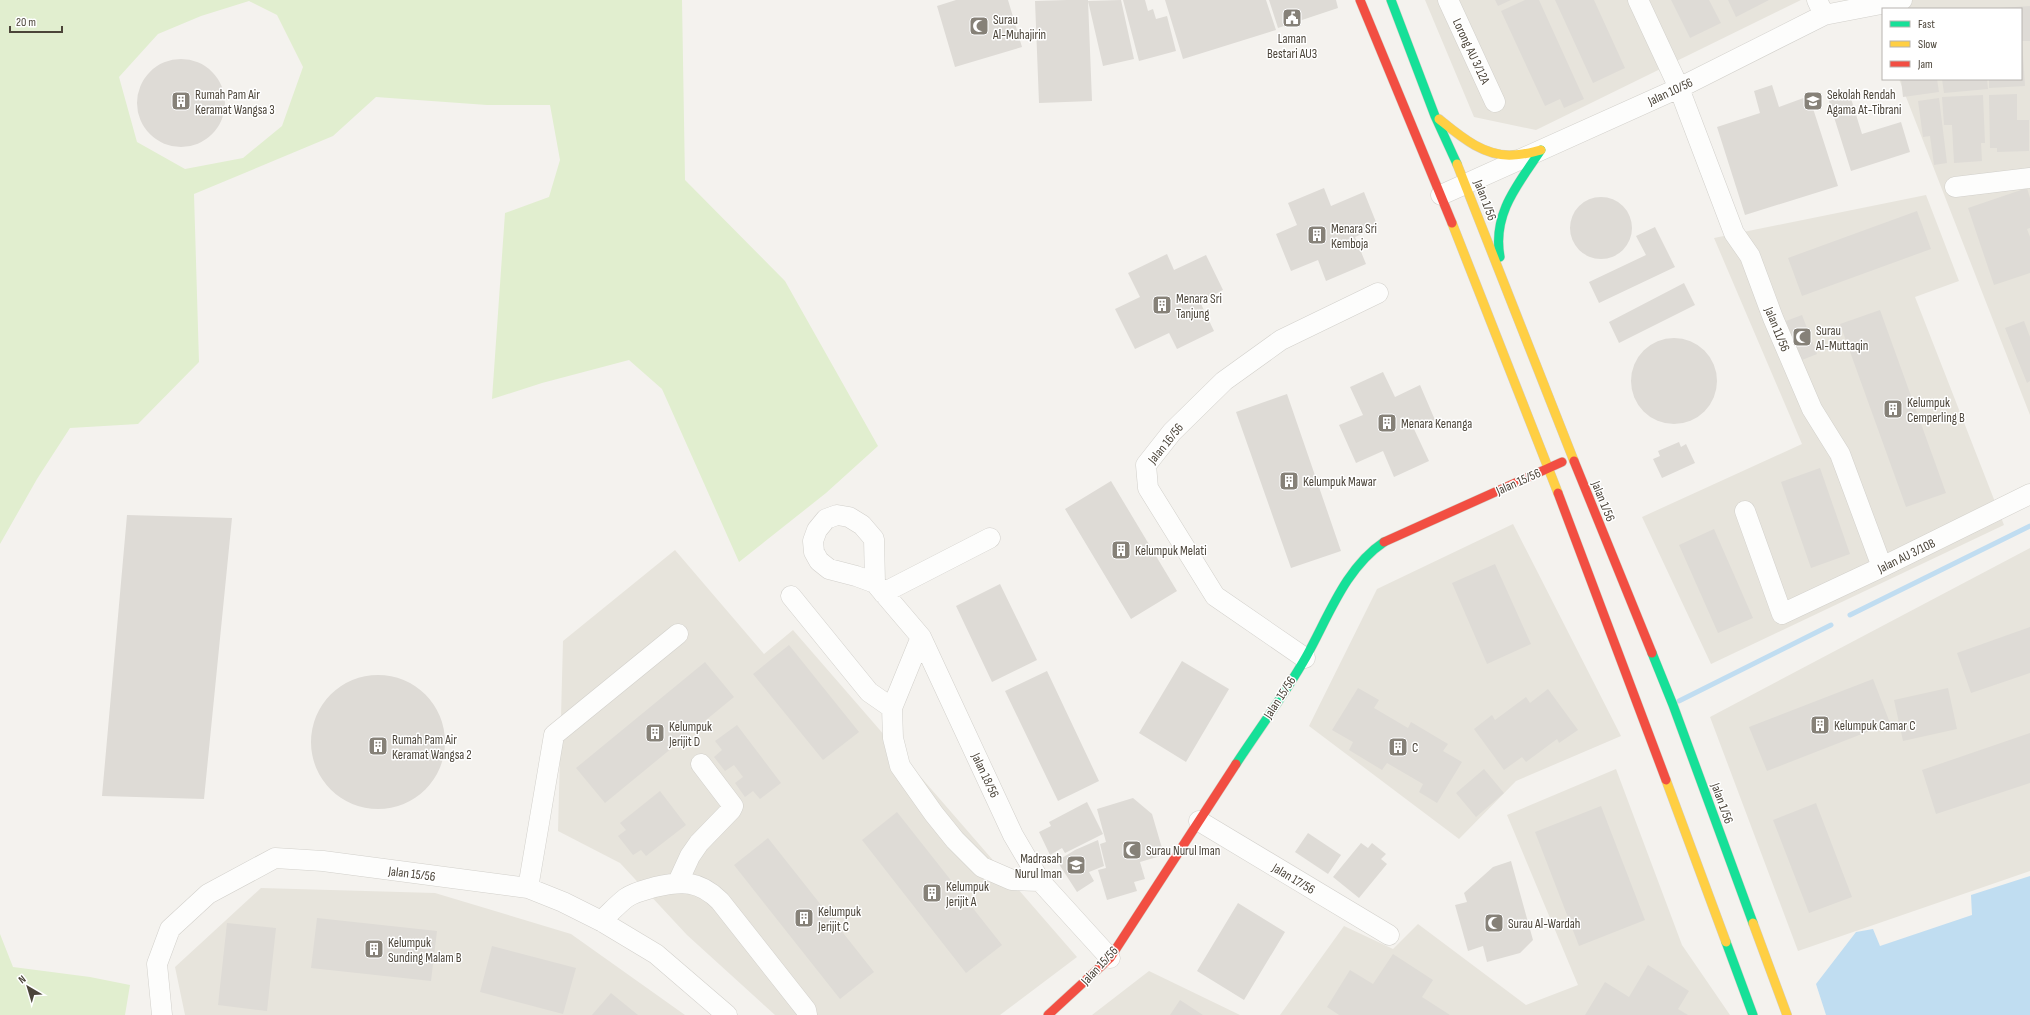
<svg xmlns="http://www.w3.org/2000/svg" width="2030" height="1015" font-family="'Sofia Sans Condensed',sans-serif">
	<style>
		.residential { fill: #e7e4dc }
		.green { fill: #e1eecf; fill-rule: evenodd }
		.water { fill: #c0ddf1 }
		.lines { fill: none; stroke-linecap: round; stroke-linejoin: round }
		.stream { stroke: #c0ddf1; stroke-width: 5 }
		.building { fill: #dedbd6 }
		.street-casing { stroke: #d2d0cb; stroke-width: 21 }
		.fast-casing { stroke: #d3cfc5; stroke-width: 10 }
		.slow-casing { stroke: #d3cfc5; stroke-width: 10 }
		.jam-casing { stroke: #d3cfc5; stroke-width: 10 }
		.street { stroke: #fdfdfc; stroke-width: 20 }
		.fast { stroke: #16e098; stroke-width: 9 }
		.slow { stroke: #ffcf43; stroke-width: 9 }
		.jam { stroke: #f24e42; stroke-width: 9 }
		.labels { text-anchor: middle; stroke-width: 3; stroke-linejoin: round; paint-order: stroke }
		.poi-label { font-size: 13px; fill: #4b4439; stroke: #fff; text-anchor: start }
		.street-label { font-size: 13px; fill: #4b4439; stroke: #fff }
	</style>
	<rect width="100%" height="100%" fill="#f4f2ee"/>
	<!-- residential -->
	<path class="residential" d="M 1425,0 L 1801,0 L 1536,130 L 1474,117 Z
		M 1883,0 L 2030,0 L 2030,415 L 1899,79 L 2021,79 L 2021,9 L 1885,9 Z
		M 1926,195 L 1959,281 L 1915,297 L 2004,525 L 1711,664 L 1642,517 L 1802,444 L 1714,238 Z
		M 1513,524 L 1621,736 L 1516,781 L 1459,839 L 1309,726 L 1377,589 Z
		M 2030,548 L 2030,871 L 1798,951 L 1710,717 Z
		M 675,550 L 764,654 L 793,630 L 1077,957 L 1000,1015 L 775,1015 L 687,935 L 620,863 L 558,831 L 563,641 Z
		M 1616,769 L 1682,945 L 1730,1015 L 1280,1015 L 1344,926 L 1393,949 L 1418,924 L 1526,1005 L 1578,985 L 1507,815 Z
		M 261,888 L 435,893 L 571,934 L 685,1015 L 185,1015 L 175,967 Z
		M 1149,971 L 1240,1015 L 1092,1015 Z"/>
	<!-- green -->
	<path class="green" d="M 0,0 L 682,0 L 685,180 L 785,281 L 878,446 L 826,493 L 739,562 L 662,389 L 629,360 L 542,383 L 492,399 L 505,213 L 549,197 L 560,160 L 550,105 L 487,105 L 376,97 L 333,136 L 194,194 L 199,362 L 138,424 L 70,428 L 37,479 L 0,544 ZM 249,1 L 277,15 L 303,67 L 282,126 L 243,158 L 185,169 L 137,142 L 119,77 L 158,34 L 201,16 Z
		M 0,934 L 13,967 L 90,977 L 130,985 L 125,1015 L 0,1015 Z"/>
	<!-- water -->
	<path class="water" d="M 2030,876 L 2030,1015 L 1826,1015 L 1816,984 L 1856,932 L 1873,929 L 1880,946 L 1972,915 L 1971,895 Z"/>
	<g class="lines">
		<!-- stream -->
		<path class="stream" d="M 1850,615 L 2030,526
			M 1679,701 L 1831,625"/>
	</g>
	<!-- building -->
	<path class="building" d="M 956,0 L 1008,0 L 1022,47 L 955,67 L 937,6 Z
		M 1067,0 L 1088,0 L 1092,101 L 1039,103 L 1035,1 Z
		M 1121,0 L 1134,59 L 1103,66 L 1088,1 Z
		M 1123,0 L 1145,0 L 1148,11 L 1153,9 L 1156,19 L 1167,16 L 1176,51 L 1139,61 Z
		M 1165,0 L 1266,0 L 1276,30 L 1183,59 Z
		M 1269,0 L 1336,0 L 1338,8 L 1278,28 Z
		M 1495,0 L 1511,0 L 1498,6 Z
		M 1525,0 L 1539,0 L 1584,99 L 1564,108 L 1560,99 L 1545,106 L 1501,11 Z
		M 1555,0 L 1594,0 L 1625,68 L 1593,83 Z
		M 1671,0 L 1709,0 L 1721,23 L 1690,38 Z
		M 1728,0 L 1769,0 L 1736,17 Z
		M 2030,6 L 2030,41 L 2022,41 L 2025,86 L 1989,88 L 1989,79 L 2021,79 L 2021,9 L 2001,8 Z
		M137 103a44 44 0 1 1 88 0a44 44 0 1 1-88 0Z
		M 1901,79 L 1937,79 L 1939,92 L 1903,97 Z
		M 1942,79 L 1987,79 L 1988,89 L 1944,93 Z
		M 1772,85 L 1779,107 L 1809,96 L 1838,186 L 1745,215 L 1717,127 L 1760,113 L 1754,91 Z
		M 1849,92 L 1862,134 L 1901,122 L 1910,152 L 1851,171 L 1828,98 Z
		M 2017,94 L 2017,120 L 2029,120 L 2029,151 L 1997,152 L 1997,148 L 1990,148 L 1989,95 Z
		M 1983,95 L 1985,143 L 1981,143 L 1982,161 L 1954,163 L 1952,125 L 1944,125 L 1942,97 Z
		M 1939,98 L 1947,163 L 1934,165 L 1930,136 L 1923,137 L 1918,101 Z
		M 1324,188 L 1331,206 L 1364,192 L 1378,227 L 1355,237 L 1366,264 L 1326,281 L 1318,260 L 1291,271 L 1276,234 L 1297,225 L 1288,203 Z
		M 2027,188 L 2030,198 L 2030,228 L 2027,229 L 2030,237 L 2030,273 L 1994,285 L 1968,208 Z
		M1570 228a31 31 0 1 1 62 0a31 31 0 1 1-62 0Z
		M 1917,211 L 1931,249 L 1802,296 L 1788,258 Z
		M 1655,227 L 1675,267 L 1599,303 L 1589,282 L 1646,255 L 1636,236 Z
		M 1167,254 L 1174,270 L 1206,255 L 1223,290 L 1200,302 L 1214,331 L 1177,349 L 1169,333 L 1135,349 L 1115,309 L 1140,297 L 1128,273 Z
		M 1684,283 L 1695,305 L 1619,343 L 1609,322 Z
		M 1880,310 L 1946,493 L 1906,507 L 1840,324 Z
		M 1802,315 L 1817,354 L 1802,360 L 1786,321 Z
		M 2024,321 L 2030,337 L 2030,381 L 2027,383 L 2005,328 Z
		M1631 381a43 43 0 1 1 86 0a43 43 0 1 1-86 0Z
		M 1383,372 L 1395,397 L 1420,385 L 1435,420 L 1414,429 L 1429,461 L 1394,477 L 1383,451 L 1356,463 L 1339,425 L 1363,415 L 1350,387 Z
		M 1287,394 L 1341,551 L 1291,568 L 1236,412 Z
		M 1679,442 L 1681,447 L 1686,444 L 1695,463 L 1662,478 L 1653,459 L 1660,456 L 1658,451 Z
		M 1820,468 L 1850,554 L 1811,568 L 1781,482 Z
		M 1111,481 L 1177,591 L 1131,619 L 1065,509 Z
		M 127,515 L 232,518 L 204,799 L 102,796 Z
		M 1714,529 L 1753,618 L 1718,633 L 1679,545 Z
		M 1495,564 L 1531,644 L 1487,664 L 1452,583 Z
		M 1000,584 L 1037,660 L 992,682 L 956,606 Z
		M 2030,627 L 2030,673 L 1971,693 L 1957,653 Z
		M 789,645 L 859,732 L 823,760 L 753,674 Z
		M 1182,661 L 1229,689 L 1186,762 L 1139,733 Z
		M 705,662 L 734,697 L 605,803 L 576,768 Z
		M 1047,671 L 1099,781 L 1058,801 L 1005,691 Z
		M311 742a67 67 0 1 1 134 0a67 67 0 1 1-134 0Z
		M 1873,679 L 1890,723 L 1767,771 L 1749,727 Z
		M 1358,688 L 1379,700 L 1374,708 L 1408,728 L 1411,722 L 1448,744 L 1443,751 L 1462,762 L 1437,803 L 1419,792 L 1423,784 L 1387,763 L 1382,770 L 1349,750 L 1353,742 L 1332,730 Z
		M 1948,688 L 1957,729 L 1903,741 L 1894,700 Z
		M 1548,689 L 1578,730 L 1559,743 L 1557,739 L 1526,762 L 1522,757 L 1504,770 L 1474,729 L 1492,715 L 1495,720 L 1526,697 L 1530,703 Z
		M 737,725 L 781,783 L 760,799 L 753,791 L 745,797 L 735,783 L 743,777 L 734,765 L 725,771 L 714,757 L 722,750 L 715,741 Z
		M 2030,733 L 2030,783 L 1936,814 L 1922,770 Z
		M 1484,769 L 1504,793 L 1476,817 L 1456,793 Z
		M 660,791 L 686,825 L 646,856 L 641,850 L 633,855 L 618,836 L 626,830 L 620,823 Z
		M 1133,798 L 1152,814 L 1164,855 L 1140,862 L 1145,879 L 1134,882 L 1137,891 L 1107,900 L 1098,870 L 1106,868 L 1100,844 L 1106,842 L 1097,809 Z
		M 1087,802 L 1103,834 L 1065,853 L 1062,848 L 1050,855 L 1039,832 L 1051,826 L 1049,822 Z
		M 1816,803 L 1852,897 L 1809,913 L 1773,820 Z
		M 1601,806 L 1645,920 L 1579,946 L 1535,832 Z
		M 897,812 L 1002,945 L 966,973 L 862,840 Z
		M 1308,833 L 1341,855 L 1328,874 L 1295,852 Z
		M 768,838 L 874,972 L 840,999 L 734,865 Z
		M 1098,840 L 1104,866 L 1089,872 L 1094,881 L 1077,892 L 1057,861 L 1075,850 Z
		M 1361,843 L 1368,848 L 1372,843 L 1386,854 L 1381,859 L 1387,864 L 1359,898 L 1333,877 Z
		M 1511,861 L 1533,940 L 1520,953 L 1487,962 L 1483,946 L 1468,951 L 1455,905 L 1467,902 L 1464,893 L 1493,867 Z
		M 1238,903 L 1285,932 L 1244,1000 L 1197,971 Z
		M 317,918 L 437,931 L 431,981 L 311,968 Z
		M 227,923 L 276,928 L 267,1011 L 218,1005 Z
		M 492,946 L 576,968 L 563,1014 L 480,992 Z
		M 1393,954 L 1433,980 L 1422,997 L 1450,1015 L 1339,1015 L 1327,1007 L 1350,970 L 1373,984 Z
		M 1648,965 L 1689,991 L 1678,1009 L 1688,1015 L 1585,1015 L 1605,982 L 1629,997 Z
		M 611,993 L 638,1015 L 592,1015 Z
		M 1180,1000 L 1203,1015 L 1170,1015 Z"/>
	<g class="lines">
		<defs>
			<path id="street" d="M 1448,0 L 1495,102
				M 1638,0 L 1679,88 L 1734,233 L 1750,256 L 1773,318 L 1812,409 L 1840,454 L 1882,567
				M 1817,0 L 1824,15
				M 1955,187 L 2030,178
				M 1441,195 L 1679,88 L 1824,15 L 1902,0
				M 1745,511 L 1782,614 L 1882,567 L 2030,494
				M 875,583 L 874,539 L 862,525 L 849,517 L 837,515 L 826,519 L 817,530 L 813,541 L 814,552 L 819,561 L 829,569 L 856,576 L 875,583 L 921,637 L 1013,835 L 1040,881 L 1110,958
				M 883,593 L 990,538
				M 791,596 L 869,692 L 892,708
				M 921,637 L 892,708 L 893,738 L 900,766 L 934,814 L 955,840 L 982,867 L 1012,880 L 1040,881
				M 1305,658 L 1215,596 L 1148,488 L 1146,465 L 1172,432 L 1224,381 L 1281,340 L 1378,293
				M 1199,821 L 1389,935
				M 678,882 L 690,856 L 699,843 L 731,810 L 733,806 L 701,764
				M 528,888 L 554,735 L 678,634
				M 601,921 C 609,914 617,905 626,898 C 634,892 645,890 655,887 C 682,881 699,880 720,901 L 806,1010 L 807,1015
				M 162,1015 L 157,964 L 170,929 L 208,894 L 275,858 L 323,861 L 528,888 L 563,902 L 601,921 L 656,954 L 727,1015"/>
			<path id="fast" d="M 1391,0 L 1435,116 L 1457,164
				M 1500,257 C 1492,214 1518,184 1541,150
				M 1652,653 L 1673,705 L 1753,923
				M 1236,764 C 1259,729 1285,694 1306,657 C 1328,618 1345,568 1384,542
				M 1726,942 L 1753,1015"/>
			<path id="slow" d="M 1439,119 C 1460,136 1484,157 1513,155 C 1523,155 1532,152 1541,150
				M 1457,164 L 1574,461
				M 1452,223 L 1558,493
				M 1666,780 L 1726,942
				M 1753,923 L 1787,1015"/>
			<path id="jam" d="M 1360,0 L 1452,223
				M 1574,461 L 1652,653
				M 1558,493 L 1666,780
				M 1384,542 L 1562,462
				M 1048,1015 L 1110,958 L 1236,764"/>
		</defs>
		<!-- street casing -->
		<use href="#street" class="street-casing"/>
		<!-- fast casing -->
		<use href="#fast" class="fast-casing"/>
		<!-- slow casing -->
		<use href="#slow" class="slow-casing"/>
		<!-- jam casing -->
		<use href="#jam" class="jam-casing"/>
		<!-- street -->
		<use href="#street" class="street"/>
		<!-- fast -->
		<use href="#fast" class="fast"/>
		<!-- slow -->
		<use href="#slow" class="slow"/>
		<!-- jam -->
		<use href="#jam" class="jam"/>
	</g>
	<!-- icons -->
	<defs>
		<symbol id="civic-square" viewBox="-11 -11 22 22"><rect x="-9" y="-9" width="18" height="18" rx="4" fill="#868178" stroke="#fff"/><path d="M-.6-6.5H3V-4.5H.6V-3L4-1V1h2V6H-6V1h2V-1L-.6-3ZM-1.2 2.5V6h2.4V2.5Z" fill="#fff"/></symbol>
		<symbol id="mosque-square" viewBox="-11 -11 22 22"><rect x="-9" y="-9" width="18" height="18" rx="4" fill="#868178" stroke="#fff"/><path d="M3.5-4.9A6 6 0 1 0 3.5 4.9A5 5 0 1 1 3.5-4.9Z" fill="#fff"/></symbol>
		<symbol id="building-square" viewBox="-11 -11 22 22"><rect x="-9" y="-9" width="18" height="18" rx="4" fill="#868178" stroke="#fff"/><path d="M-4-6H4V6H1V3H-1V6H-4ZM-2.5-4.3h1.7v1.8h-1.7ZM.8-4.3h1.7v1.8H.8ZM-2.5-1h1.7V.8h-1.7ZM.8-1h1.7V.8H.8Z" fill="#fff"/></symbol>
		<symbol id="school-square" viewBox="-11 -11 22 22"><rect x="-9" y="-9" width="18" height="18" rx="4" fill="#868178" stroke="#fff"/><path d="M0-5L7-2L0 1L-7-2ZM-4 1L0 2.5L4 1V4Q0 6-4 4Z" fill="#fff"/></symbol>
	</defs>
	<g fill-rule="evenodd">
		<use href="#civic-square" x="1281" y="7" width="22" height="22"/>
		<use href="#mosque-square" x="968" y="15" width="22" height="22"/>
		<use href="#building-square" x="170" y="90" width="22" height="22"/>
		<use href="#school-square" x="1802" y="90" width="22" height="22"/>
		<use href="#building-square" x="1306" y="224" width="22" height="22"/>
		<use href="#building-square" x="1151" y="294" width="22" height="22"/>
		<use href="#mosque-square" x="1791" y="326" width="22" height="22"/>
		<use href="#building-square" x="1882" y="398" width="22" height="22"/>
		<use href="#building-square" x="1376" y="412" width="22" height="22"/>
		<use href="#building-square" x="1278" y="470" width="22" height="22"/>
		<use href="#building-square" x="1110" y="539" width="22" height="22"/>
		<use href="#building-square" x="1809" y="714" width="22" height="22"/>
		<use href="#building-square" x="644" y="722" width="22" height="22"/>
		<use href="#building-square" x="367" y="735" width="22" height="22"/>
		<use href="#building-square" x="1387" y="736" width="22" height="22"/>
		<use href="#mosque-square" x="1121" y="839" width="22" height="22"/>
		<use href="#school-square" x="1065" y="854" width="22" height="22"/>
		<use href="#building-square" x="921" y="882" width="22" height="22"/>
		<use href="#building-square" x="793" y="907" width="22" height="22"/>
		<use href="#mosque-square" x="1483" y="912" width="22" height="22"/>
		<use href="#building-square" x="363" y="938" width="22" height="22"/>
	</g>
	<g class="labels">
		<!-- poi labels -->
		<g class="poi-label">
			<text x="993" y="24">Surau<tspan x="993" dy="15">Al-Muhajirin</tspan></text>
			<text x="1292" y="43" text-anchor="middle">Laman<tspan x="1292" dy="15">Bestari AU3</tspan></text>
			<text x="195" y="99">Rumah Pam Air<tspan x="195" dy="15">Keramat Wangsa 3</tspan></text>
			<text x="1827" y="99">Sekolah Rendah<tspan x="1827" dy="15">Agama At-Tibrani</tspan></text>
			<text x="1331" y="233">Menara Sri<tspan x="1331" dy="15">Kemboja</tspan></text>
			<text x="1176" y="303">Menara Sri<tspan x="1176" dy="15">Tanjung</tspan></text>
			<text x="1816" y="335">Surau<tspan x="1816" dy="15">Al-Muttaqin</tspan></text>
			<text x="1907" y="407">Kelumpuk<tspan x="1907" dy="15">Cemperling B</tspan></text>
			<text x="1401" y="428">Menara Kenanga</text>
			<text x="1303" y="486">Kelumpuk Mawar</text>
			<text x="1135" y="555">Kelumpuk Melati</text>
			<text x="1834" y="730">Kelumpuk Camar C</text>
			<text x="669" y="731">Kelumpuk<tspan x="669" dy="15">Jerijit D</tspan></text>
			<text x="392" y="744">Rumah Pam Air<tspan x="392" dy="15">Keramat Wangsa 2</tspan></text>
			<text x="1412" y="752">C</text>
			<text x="1146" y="855">Surau Nurul Iman</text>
			<text x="1062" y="863" text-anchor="end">Madrasah<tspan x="1062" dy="15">Nurul Iman</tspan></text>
			<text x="946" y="891">Kelumpuk<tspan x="946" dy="15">Jerijit A</tspan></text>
			<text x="818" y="916">Kelumpuk<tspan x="818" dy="15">Jerijit C</tspan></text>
			<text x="1508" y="928">Surau Al-Wardah</text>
			<text x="388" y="947">Kelumpuk<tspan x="388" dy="15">Sunding Malam B</tspan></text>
		</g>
		<!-- street labels -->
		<g class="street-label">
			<text transform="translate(1472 51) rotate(65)" y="5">Lorong AU 3/12A</text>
			<text transform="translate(1670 91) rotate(-25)" y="5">Jalan 10/56</text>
			<text transform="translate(1486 200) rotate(69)" y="5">Jalan 1/56</text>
			<text transform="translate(1778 329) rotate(68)" y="5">Jalan 11/56</text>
			<text transform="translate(1165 443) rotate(-51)" y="5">Jalan 16/56</text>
			<text transform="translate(1518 481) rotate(-24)" y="5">Jalan 15/56</text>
			<text transform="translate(1604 501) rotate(68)" y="5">Jalan 1/56</text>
			<text transform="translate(1906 555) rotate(-26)" y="5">Jalan AU 3/10B</text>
			<text transform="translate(1279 697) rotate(-57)" y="5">Jalan 15/56</text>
			<text transform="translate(986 775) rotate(65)" y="5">Jalan 18/56</text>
			<text transform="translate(1723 803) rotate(70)" y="5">Jalan 1/56</text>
			<text transform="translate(412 873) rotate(7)" y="5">Jalan 15/56</text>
			<text transform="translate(1294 878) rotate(31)" y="5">Jalan 17/56</text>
			<text transform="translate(1099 965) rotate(-47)" y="5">Jalan 15/56</text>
		</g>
	</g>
	<!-- legend -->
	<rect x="1882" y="8" width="140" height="72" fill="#ffffff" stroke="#b7b4b0"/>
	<rect x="1890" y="21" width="20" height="6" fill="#16e098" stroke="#b7b4b0"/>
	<text x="1918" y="28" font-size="12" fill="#4b4439">Fast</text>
	<rect x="1890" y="41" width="20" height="6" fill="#ffcf43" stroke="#b7b4b0"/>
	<text x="1918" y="48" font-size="12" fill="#4b4439">Slow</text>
	<rect x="1890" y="61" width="20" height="6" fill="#f24e42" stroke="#b7b4b0"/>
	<text x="1918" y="68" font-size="12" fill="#4b4439">Jam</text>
	<!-- north arrow -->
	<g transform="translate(28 987) rotate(322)" stroke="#ffffff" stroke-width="3" paint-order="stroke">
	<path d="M0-3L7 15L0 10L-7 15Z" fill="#4b4439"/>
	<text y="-6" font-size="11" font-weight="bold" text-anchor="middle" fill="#4b4439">N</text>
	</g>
	<!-- scale -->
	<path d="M10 26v6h52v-6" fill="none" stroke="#4b4439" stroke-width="2"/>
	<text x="16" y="26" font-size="12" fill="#4b4439" stroke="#ffffff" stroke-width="3" paint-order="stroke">20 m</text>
</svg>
